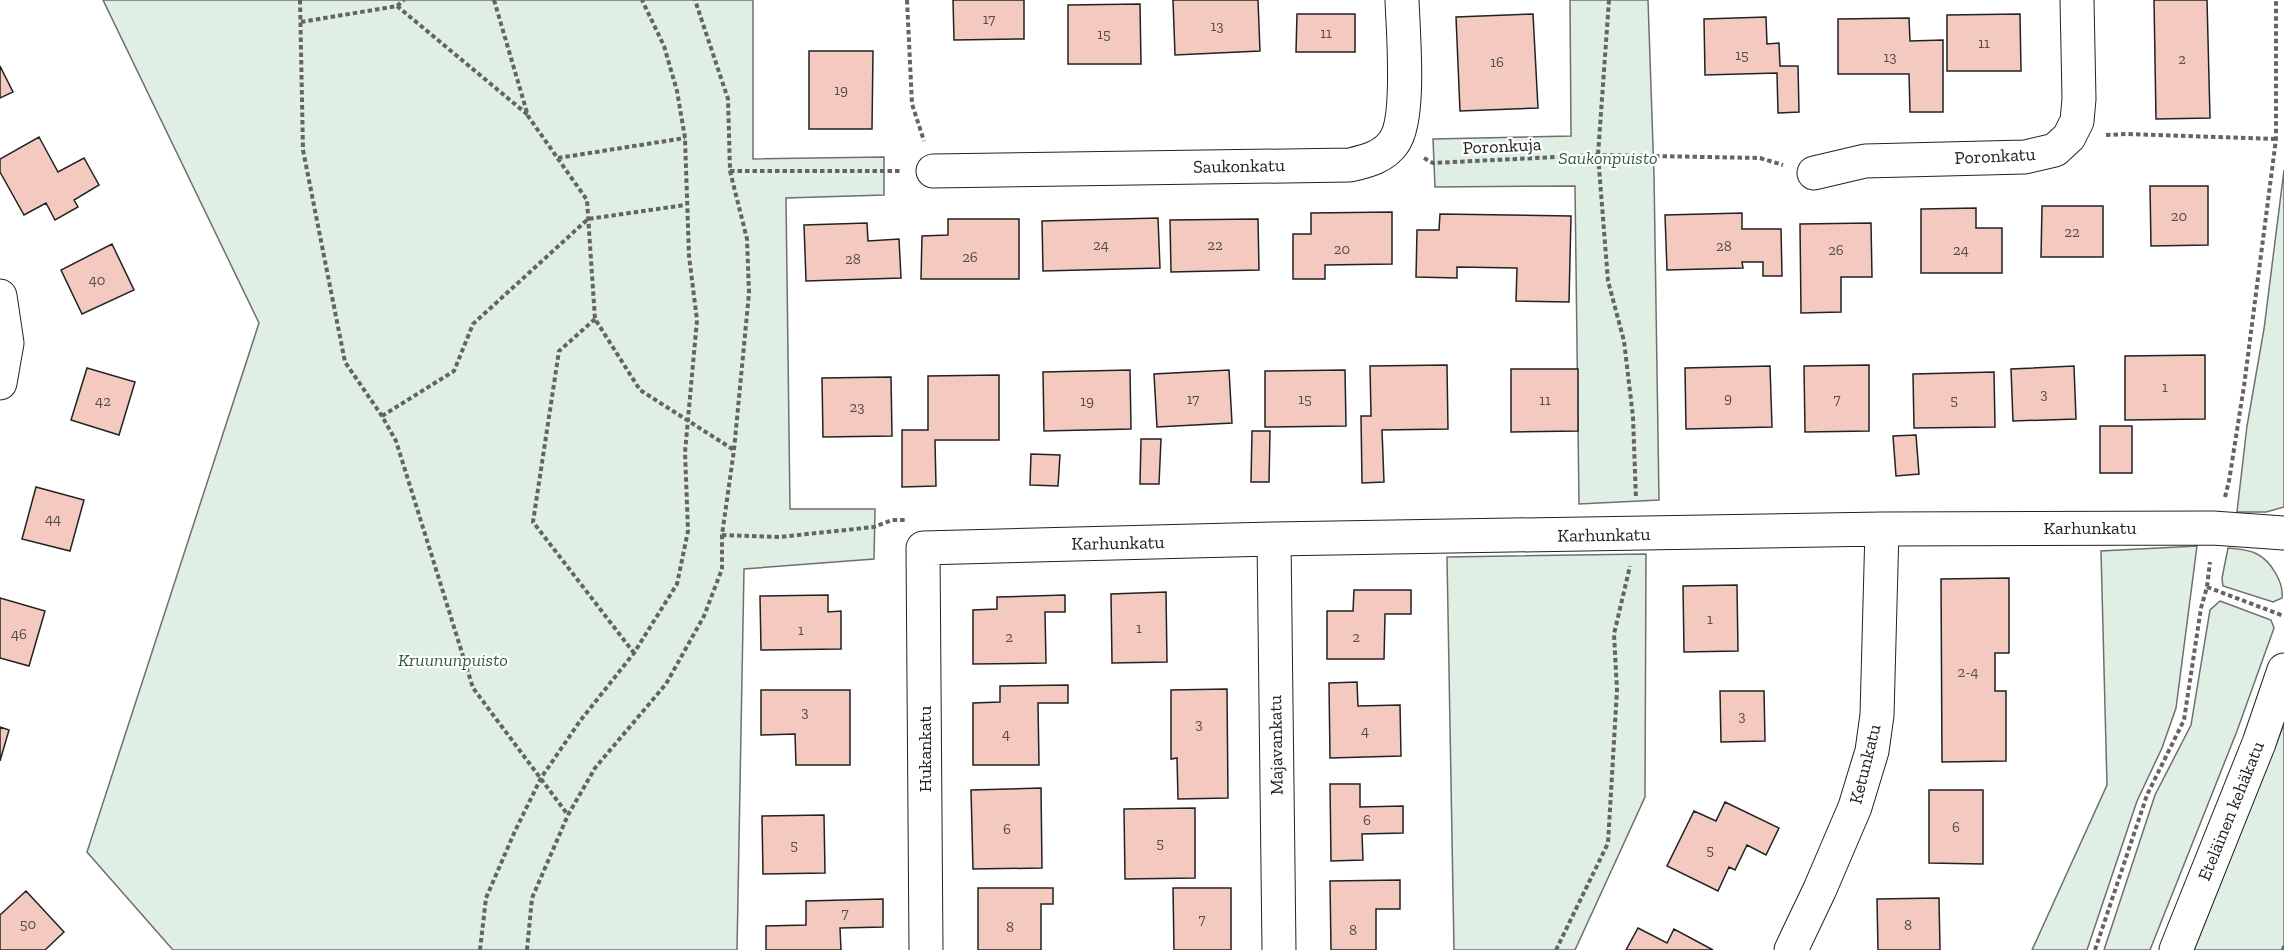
<svg xmlns="http://www.w3.org/2000/svg" width="2284" height="950" font-family="'Zilla Slab',serif">
	<style>
		.green { fill: #e0efe3; stroke: #6f6f6f; stroke-width: 1.5 }
		.building { fill: #f3c9c0; stroke: #222; stroke-width: 1.5 }
		.lines { fill: none; stroke-linecap: round; stroke-linejoin: round }
		.minor-casing { stroke: #222; stroke-width: 35 }
		.path { stroke: #646464; stroke-width: 4; stroke-dasharray: 4.5 3; stroke-linecap: butt }
		.minor { stroke: #fff; stroke-width: 33 }
		.labels { text-anchor: middle; stroke-width: 4.5; stroke-linejoin: round; paint-order: stroke }
		.number-label { font-size: 15px; fill: #564c4a }
		.street-label { font-size: 18px; fill: #222; stroke: #fff }
		.park-label { font-size: 18px; font-style: italic; fill: #2f5e38; stroke: #fff }
	</style>
	<rect width="100%" height="100%" fill="#fff"/>
	<!-- green -->
	<path class="green" d="M 103,0 L 753,0 L 753,159 L 884,157 L 884,195 L 786,198 L 790,509 L 875,509 L 874,559 L 744,569 L 737,950 L 173,950 L 87,852 L 259,323 Z
		M 1570,0 L 1648,0 L 1654,175 L 1659,500 L 1579,504 L 1575,186 L 1435,187 L 1433,139 L 1571,136 Z
		M 2284,170 L 2284,507 L 2266,512 L 2237,512 L 2247,426 L 2264,329 Z
		M 2197,546 L 2176,708 L 2162,748 L 2137,801 L 2087,950 L 2032,950 L 2107,785 L 2101,551 Z
		M 2228,548 C 2237,549 2248,549 2257,554 C 2271,561 2284,583 2282,598 L 2273,602 L 2223,586 L 2222,578 Z
		M 1646,554 L 1645,797 L 1575,950 L 1454,950 L 1447,557 Z
		M 2220,601 L 2271,620 L 2274,628 L 2237,731 L 2150,950 L 2104,950 L 2155,795 L 2191,725 L 2210,610 Z
		M 2284,724 L 2284,950 L 2194,950 Z"/>
	<!-- building -->
	<path class="building" d="M 953,0 L 1024,0 L 1024,39 L 954,40 Z
		M 1173,0 L 1258,0 L 1260,51 L 1175,55 Z
		M 2154,0 L 2207,0 L 2210,118 L 2156,119 Z
		M 1140,4 L 1141,64 L 1068,64 L 1068,5 Z
		M 1297,14 L 1355,14 L 1355,52 L 1296,52 Z
		M 1533,14 L 1538,108 L 1460,111 L 1456,17 Z
		M 2020,14 L 2021,71 L 1947,71 L 1947,15 Z
		M 1766,17 L 1767,44 L 1779,43 L 1780,66 L 1798,66 L 1799,112 L 1778,113 L 1777,73 L 1705,75 L 1704,19 Z
		M 1909,18 L 1910,41 L 1943,40 L 1943,112 L 1910,112 L 1909,74 L 1838,74 L 1838,19 Z
		M 809,51 L 873,51 L 872,129 L 809,129 Z
		M 0,66 L 13,92 L 0,98 Z
		M 39,137 L 58,172 L 84,158 L 99,185 L 74,200 L 78,207 L 55,220 L 46,203 L 24,215 L 0,172 L 0,159 Z
		M 2150,186 L 2208,186 L 2208,245 L 2151,246 Z
		M 2042,206 L 2103,206 L 2103,257 L 2041,257 Z
		M 1976,208 L 1976,228 L 2002,228 L 2002,273 L 1921,273 L 1921,209 Z
		M 1392,212 L 1392,264 L 1325,265 L 1325,279 L 1293,279 L 1293,234 L 1311,234 L 1311,213 Z
		M 1742,213 L 1742,229 L 1781,229 L 1782,276 L 1763,276 L 1763,262 L 1742,262 L 1743,268 L 1667,270 L 1665,215 Z
		M 1440,214 L 1571,216 L 1569,302 L 1516,301 L 1517,268 L 1457,267 L 1457,278 L 1416,277 L 1417,230 L 1439,230 Z
		M 1158,218 L 1160,268 L 1043,271 L 1042,221 Z
		M 948,219 L 1019,219 L 1019,279 L 921,279 L 922,236 L 948,235 Z
		M 1258,219 L 1259,270 L 1171,272 L 1170,220 Z
		M 867,223 L 868,241 L 899,239 L 901,278 L 806,281 L 804,225 Z
		M 1871,223 L 1872,277 L 1841,277 L 1841,312 L 1801,313 L 1800,224 Z
		M 112,244 L 134,290 L 82,314 L 61,270 Z
		M 2205,355 L 2205,419 L 2125,420 L 2125,356 Z
		M 1447,365 L 1448,429 L 1382,430 L 1384,482 L 1362,483 L 1361,416 L 1371,416 L 1370,366 Z
		M 1869,365 L 1869,431 L 1805,432 L 1804,366 Z
		M 1770,366 L 1772,427 L 1686,429 L 1685,368 Z
		M 2074,366 L 2076,419 L 2013,421 L 2011,369 Z
		M 87,368 L 135,382 L 119,435 L 71,420 Z
		M 1511,369 L 1578,369 L 1578,431 L 1511,432 Z
		M 1130,370 L 1131,429 L 1044,431 L 1043,372 Z
		M 1229,370 L 1232,423 L 1157,427 L 1154,374 Z
		M 1345,370 L 1346,426 L 1265,427 L 1265,371 Z
		M 1994,372 L 1995,427 L 1914,428 L 1913,374 Z
		M 999,375 L 999,440 L 935,440 L 936,486 L 902,487 L 902,430 L 928,430 L 928,376 Z
		M 891,377 L 892,436 L 823,437 L 822,378 Z
		M 2100,426 L 2132,426 L 2132,473 L 2100,473 Z
		M 1252,431 L 1270,431 L 1269,482 L 1251,482 Z
		M 1916,435 L 1919,474 L 1896,476 L 1893,436 Z
		M 1141,439 L 1161,439 L 1159,484 L 1140,484 Z
		M 1031,454 L 1060,455 L 1058,486 L 1030,485 Z
		M 36,487 L 84,500 L 70,551 L 22,539 Z
		M 2009,578 L 2009,653 L 1995,653 L 1995,691 L 2006,691 L 2006,761 L 1942,762 L 1941,579 Z
		M 1737,585 L 1738,651 L 1684,652 L 1683,586 Z
		M 1354,590 L 1411,590 L 1411,614 L 1385,614 L 1384,659 L 1327,659 L 1327,611 L 1353,611 Z
		M 1166,592 L 1167,662 L 1112,663 L 1111,594 Z
		M 828,595 L 828,612 L 841,611 L 841,649 L 761,650 L 760,596 Z
		M 1065,595 L 1065,612 L 1045,612 L 1046,663 L 973,664 L 973,610 L 997,609 L 997,597 Z
		M 0,598 L 45,611 L 29,666 L 0,658 Z
		M 1357,682 L 1358,706 L 1400,705 L 1401,756 L 1330,758 L 1329,683 Z
		M 1068,685 L 1068,703 L 1038,703 L 1039,765 L 973,765 L 973,703 L 1000,702 L 1000,686 Z
		M 1227,689 L 1228,798 L 1178,799 L 1177,758 L 1171,759 L 1171,690 Z
		M 761,690 L 850,690 L 850,765 L 796,765 L 795,734 L 761,735 Z
		M 1720,691 L 1764,691 L 1765,741 L 1721,742 Z
		M 0,727 L 9,730 L 0,761 Z
		M 1330,784 L 1360,784 L 1360,807 L 1403,806 L 1403,833 L 1362,834 L 1363,860 L 1331,861 Z
		M 1041,788 L 1042,868 L 973,869 L 971,790 Z
		M 1929,790 L 1983,790 L 1983,864 L 1929,863 Z
		M 1725,802 L 1779,828 L 1766,855 L 1747,845 L 1735,870 L 1729,867 L 1718,891 L 1667,866 L 1694,811 L 1716,821 Z
		M 1195,808 L 1195,878 L 1125,879 L 1124,809 Z
		M 824,815 L 825,873 L 763,874 L 762,816 Z
		M 1400,880 L 1400,909 L 1376,909 L 1376,950 L 1331,950 L 1330,881 Z
		M 978,888 L 1053,888 L 1053,904 L 1041,904 L 1041,950 L 978,950 Z
		M 1173,888 L 1231,888 L 1231,950 L 1174,950 Z
		M 26,891 L 64,932 L 45,950 L 0,950 L 0,915 Z
		M 1939,898 L 1940,950 L 1878,950 L 1877,899 Z
		M 883,899 L 883,927 L 840,928 L 841,950 L 766,950 L 766,926 L 806,925 L 806,901 Z
		M 1638,928 L 1667,943 L 1674,929 L 1713,950 L 1626,950 Z"/>
	<g class="lines">
		<defs>
			<path id="minor" d="M 933,171 L 1350,165 C 1367,161 1384,157 1394,142 C 1411,119 1403,31 1402,0
				M 1814,173 L 1865,161 L 2025,157 L 2055,150 L 2069,137 L 2077,121 L 2079,99 L 2077,0
				M 0,296 L 7,343 L 0,383
				M 1274,539 L 1279,950
				M 926,950 L 923,548 L 1274,539 L 1882,529 L 2213,528 L 2284,533
				M 1791,950 L 1820,889 L 1855,807 L 1872,751 L 1877,715 L 1882,529
				M 2176,950 L 2259,743 L 2284,670"/>
		</defs>
		<!-- minor casing -->
		<use href="#minor" class="minor-casing"/>
		<!-- path -->
		<path class="path" d="M 300,0 L 303,150 L 345,362 L 382,416 L 396,441 L 473,688 L 568,815
			M 494,0 L 528,116 L 587,200 L 595,319 L 640,390 L 734,450
			M 907,0 L 912,104 L 924,141
			M 1609,0 L 1598,155 L 1608,281 L 1624,341 L 1633,417 L 1636,499
			M 397,6 L 528,115
			M 301,22 L 397,6 L 404,0
			M 2106,135 L 2128,134 L 2276,139
			M 558,158 L 685,138
			M 1424,158 L 1433,163 L 1598,155 L 1760,158 L 1783,165
			M 730,171 L 900,171
			M 595,319 L 559,351 L 533,522 L 634,653
			M 382,416 L 454,371 L 473,324 L 588,219 L 685,205
			M 2225,497 L 2229,481 L 2244,386 L 2276,139 L 2276,0
			M 722,535 L 779,537 L 874,527 L 892,520 L 905,520
			M 2207,587 L 2284,616
			M 480,950 L 486,898 L 515,831 L 541,778 L 580,721 L 634,653 L 677,584 L 688,531 L 685,452 L 697,320 L 689,256 L 685,138 L 677,91 L 664,46 L 642,0
			M 527,950 L 532,898 L 568,815 L 595,768 L 666,684 L 704,616 L 722,569 L 722,535 L 734,450 L 749,293 L 747,239 L 730,171 L 728,99 L 695,0
			M 1556,950 L 1608,843 L 1617,690 L 1614,634 L 1630,566
			M 2095,950 L 2147,795 L 2184,720 L 2201,608 L 2207,587 L 2210,562
			M 2283,950 L 2284,946"/>
		<!-- minor -->
		<use href="#minor" class="minor"/>
	</g>
	<g class="labels">
		<!-- number labels -->
		<g class="number-label">
			<text x="989" y="24">17</text>
			<text x="1217" y="31">13</text>
			<text x="1326" y="38">11</text>
			<text x="1104" y="39">15</text>
			<text x="1984" y="48">11</text>
			<text x="1742" y="60">15</text>
			<text x="1890" y="62">13</text>
			<text x="2182" y="64">2</text>
			<text x="1497" y="67">16</text>
			<text x="841" y="95">19</text>
			<text x="2179" y="221">20</text>
			<text x="2072" y="237">22</text>
			<text x="1101" y="250">24</text>
			<text x="1215" y="250">22</text>
			<text x="1724" y="251">28</text>
			<text x="1342" y="254">20</text>
			<text x="1836" y="255">26</text>
			<text x="1961" y="255">24</text>
			<text x="970" y="262">26</text>
			<text x="853" y="264">28</text>
			<text x="97" y="285">40</text>
			<text x="2165" y="392">1</text>
			<text x="2044" y="399">3</text>
			<text x="1728" y="403">9</text>
			<text x="1193" y="404">17</text>
			<text x="1305" y="404">15</text>
			<text x="1837" y="404">7</text>
			<text x="1545" y="405">11</text>
			<text x="1954" y="405">5</text>
			<text x="103" y="406">42</text>
			<text x="1087" y="406">19</text>
			<text x="857" y="412">23</text>
			<text x="53" y="524">44</text>
			<text x="1710" y="624">1</text>
			<text x="1139" y="633">1</text>
			<text x="801" y="635">1</text>
			<text x="19" y="639">46</text>
			<text x="1009" y="642">2</text>
			<text x="1356" y="642">2</text>
			<text x="1968" y="677">2-4</text>
			<text x="805" y="717">3</text>
			<text x="1742" y="721">3</text>
			<text x="1199" y="729">3</text>
			<text x="1365" y="736">4</text>
			<text x="1006" y="739">4</text>
			<text x="1367" y="825">6</text>
			<text x="1956" y="832">6</text>
			<text x="1007" y="834">6</text>
			<text x="1160" y="848">5</text>
			<text x="794" y="850">5</text>
			<text x="1710" y="855">5</text>
			<text x="845" y="918">7</text>
			<text x="1202" y="924">7</text>
			<text x="28" y="929">50</text>
			<text x="1908" y="930">8</text>
			<text x="1010" y="932">8</text>
			<text x="1353" y="935">8</text>
		</g>
		<!-- street labels -->
		<g class="street-label">
			<text transform="translate(1502 146) rotate(-3)" y="6">Poronkuja</text>
			<text transform="translate(1995 156) rotate(-3)" y="6">Poronkatu</text>
			<text transform="translate(1239 166) rotate(-1)" y="6">Saukonkatu</text>
			<text x="2090" y="534">Karhunkatu</text>
			<text transform="translate(1604 535) rotate(-1)" y="6">Karhunkatu</text>
			<text transform="translate(1118 543) rotate(-1)" y="6">Karhunkatu</text>
			<text transform="translate(1276 745) rotate(-91)" y="6">Majavankatu</text>
			<text transform="translate(925 749) rotate(-90)" y="6">Hukankatu</text>
			<text transform="translate(1865 764) rotate(-76)" y="6">Ketunkatu</text>
			<text transform="translate(2231 811) rotate(-68)" y="6">Eteläinen kehäkatu</text>
		</g>
		<!-- park labels -->
		<g class="park-label">
			<text x="1608" y="164">Saukonpuisto</text>
			<text x="453" y="666">Kruununpuisto</text>
		</g>
	</g>
</svg>
